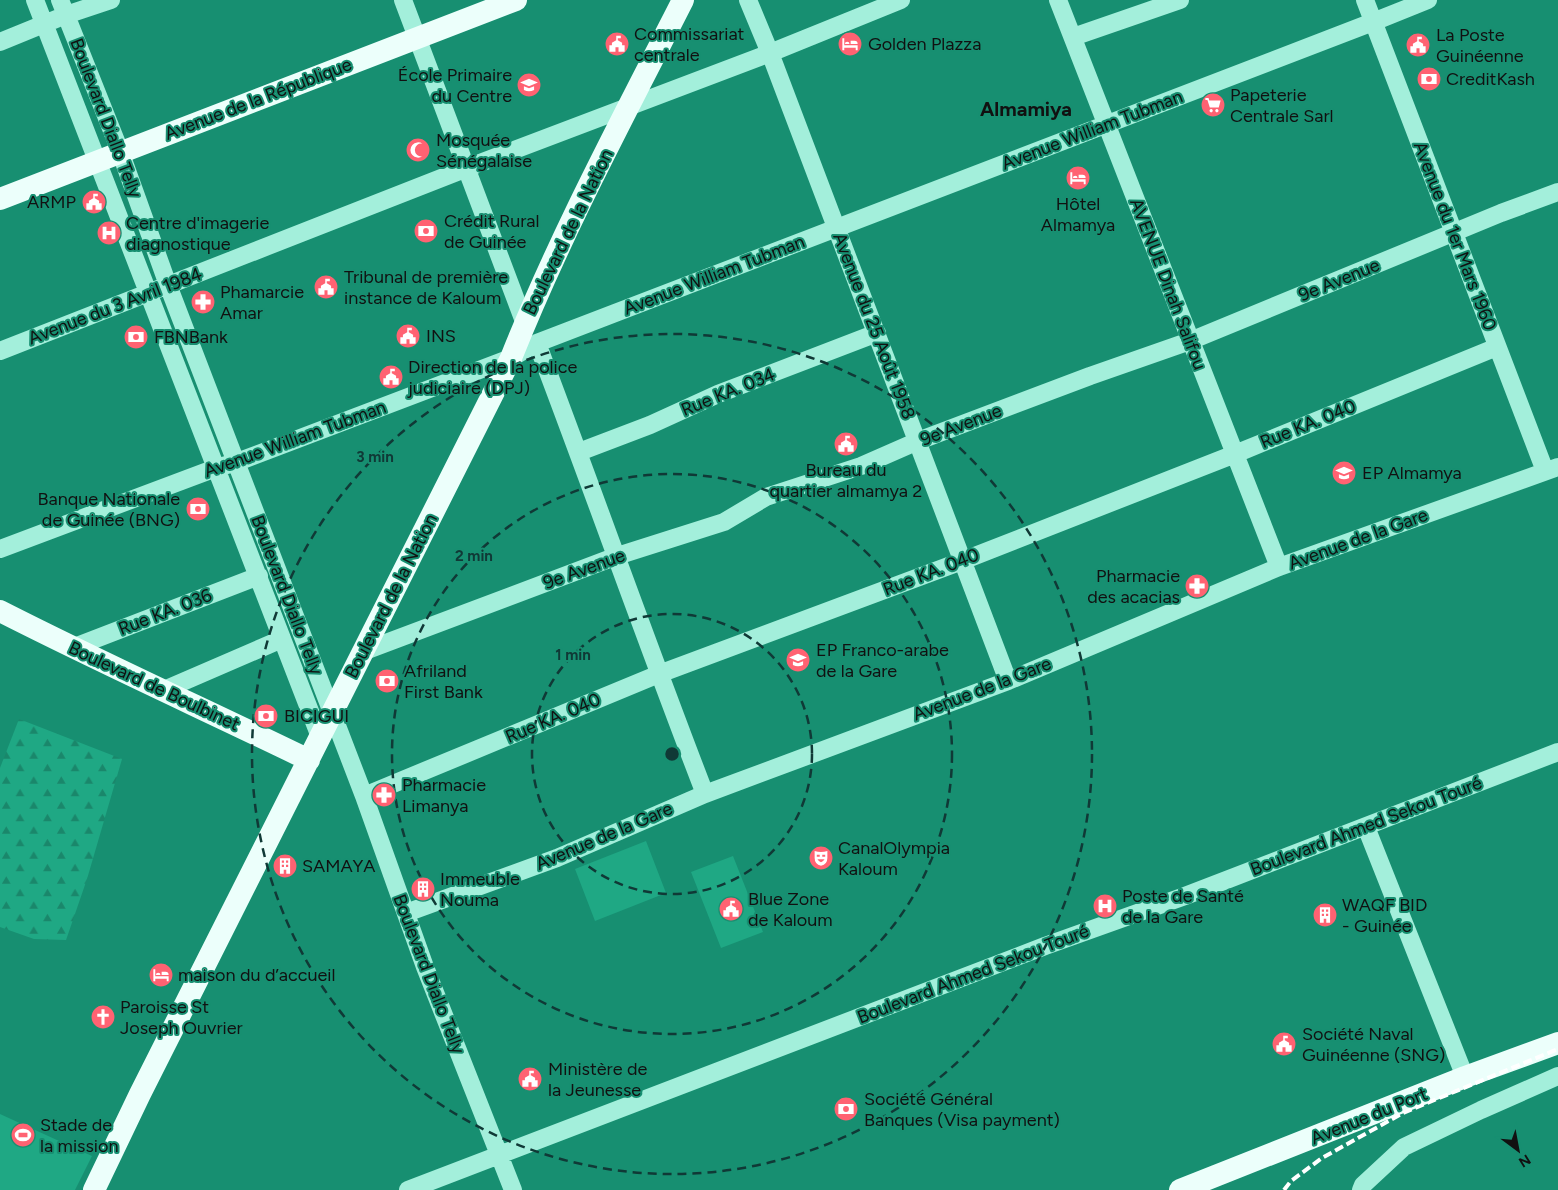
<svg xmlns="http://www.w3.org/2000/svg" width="1558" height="1190" font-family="Figtree,sans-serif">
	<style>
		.forest { fill: url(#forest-firs) }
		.garden { fill: #1fa884 }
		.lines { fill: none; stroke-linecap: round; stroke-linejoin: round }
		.minor { stroke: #a3efdb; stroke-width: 18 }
		.major { stroke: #ecfffb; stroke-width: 22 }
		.rail { stroke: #fff; stroke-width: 4; stroke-dasharray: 9 4; stroke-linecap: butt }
		.ring { fill: none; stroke: #103936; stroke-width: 2.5; stroke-dasharray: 9 6 }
		.labels { text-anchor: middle; stroke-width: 4; stroke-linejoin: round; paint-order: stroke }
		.poi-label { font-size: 18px; fill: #111; stroke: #178f71; text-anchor: start }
		.street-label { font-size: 18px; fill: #111; stroke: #178f71 }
		.quarter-label { font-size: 20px; font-weight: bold; fill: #111; stroke: #178f71 }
		.centre { fill: #103936; stroke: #178f71; stroke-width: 2.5 }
		.ring-label { font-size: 15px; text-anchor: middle; font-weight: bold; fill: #103936; stroke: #178f71; stroke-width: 4; stroke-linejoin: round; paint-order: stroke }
	</style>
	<defs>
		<pattern id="forest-firs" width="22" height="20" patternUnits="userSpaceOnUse" patternTransform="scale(1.25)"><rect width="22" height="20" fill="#1fa884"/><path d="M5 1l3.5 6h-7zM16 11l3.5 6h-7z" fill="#1a876b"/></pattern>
	</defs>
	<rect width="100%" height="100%" fill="#178f71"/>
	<!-- forest -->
	<path class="forest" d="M 19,719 L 122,759 L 87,879 L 66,940 L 34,939 L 0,927 L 0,768 Z"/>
	<!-- garden -->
	<path class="garden" d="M 646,841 L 666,893 L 595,921 L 575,869 Z
		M 733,856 L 763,932 L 721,948 L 691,872 Z
		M 0,1114 L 92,1156 L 75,1190 L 0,1190 Z"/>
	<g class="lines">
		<!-- minor -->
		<path class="minor" d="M 35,0 L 320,737
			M 60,0 L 120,151 L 168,285 L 364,796 L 425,967 L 513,1190
			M 403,0 L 525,324
			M 748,0 L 770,53 L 1008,681
			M 1058,0 L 1279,567
			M 1365,0 L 1545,471
			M 1073,37 L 1180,0
			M 0,42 L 66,15 L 111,0
			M 537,343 C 594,493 647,644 705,794
			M 0,351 L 467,168 L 770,53 L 901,0
			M 579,452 L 650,425 L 718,394 L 877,333
			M 0,549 L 216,468 L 237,462 L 511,358 L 537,343 L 1373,22 L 1428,0
			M 72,648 L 259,576
			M 362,652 L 617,556 L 724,522 L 766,497 L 861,466 L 918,441 L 1090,376 L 1190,341 L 1501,213 L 1558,192
			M 164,690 L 282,639
			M 364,796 L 659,674 L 962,561 L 1235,454 L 1497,347
			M 1366,827 L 1465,1077
			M 406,913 L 557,858 L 705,794 L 1008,681 L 1279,567 L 1558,467
			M 408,1190 L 1045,946 L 1185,896 L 1558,752
			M 1361,1190 L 1363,1185 L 1404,1147 L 1481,1110 L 1558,1076"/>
		<!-- major -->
		<path class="major" d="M 0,199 L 516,0
			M 0,611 C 102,663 206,710 309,760
			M 94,1190 L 140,1094 L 511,358 C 560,235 623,118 683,0
			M 1180,1190 L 1465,1077 L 1558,1043"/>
		<!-- rail -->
		<path class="rail" d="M 1284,1190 L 1291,1181 L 1322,1158 L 1403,1113 L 1558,1049"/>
	</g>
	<!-- distance rings -->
	<g class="ring">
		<circle cx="672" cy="754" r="140"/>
		<circle cx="672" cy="754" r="280"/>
		<circle cx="672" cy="754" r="420"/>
	</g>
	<!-- icons -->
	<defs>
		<symbol id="civic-disc" viewBox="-11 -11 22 22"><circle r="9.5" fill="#ff6272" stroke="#178f71"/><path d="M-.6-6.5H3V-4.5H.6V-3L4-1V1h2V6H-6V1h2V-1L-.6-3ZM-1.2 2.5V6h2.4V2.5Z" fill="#fff"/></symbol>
		<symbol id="hotel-disc" viewBox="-11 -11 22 22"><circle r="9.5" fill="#ff6272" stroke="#178f71"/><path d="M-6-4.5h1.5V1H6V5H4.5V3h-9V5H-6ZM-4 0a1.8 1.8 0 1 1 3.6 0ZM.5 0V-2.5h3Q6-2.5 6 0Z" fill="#fff"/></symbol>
		<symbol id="bank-disc" viewBox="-11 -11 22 22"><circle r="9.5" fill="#ff6272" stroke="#178f71"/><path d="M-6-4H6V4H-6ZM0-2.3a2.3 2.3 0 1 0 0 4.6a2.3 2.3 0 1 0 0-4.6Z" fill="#fff"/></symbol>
		<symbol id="school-disc" viewBox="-11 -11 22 22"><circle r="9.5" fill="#ff6272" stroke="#178f71"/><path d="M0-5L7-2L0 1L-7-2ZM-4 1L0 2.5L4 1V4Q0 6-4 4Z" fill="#fff"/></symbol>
		<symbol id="supermarket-disc" viewBox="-11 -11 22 22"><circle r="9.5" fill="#ff6272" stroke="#178f71"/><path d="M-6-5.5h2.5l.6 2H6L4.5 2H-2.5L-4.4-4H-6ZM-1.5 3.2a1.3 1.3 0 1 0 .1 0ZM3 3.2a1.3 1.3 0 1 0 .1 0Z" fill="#fff"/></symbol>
		<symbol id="mosque-disc" viewBox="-11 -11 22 22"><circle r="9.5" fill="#ff6272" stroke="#178f71"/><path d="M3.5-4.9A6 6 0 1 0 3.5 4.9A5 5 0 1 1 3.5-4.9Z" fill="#fff"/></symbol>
		<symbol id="hospital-disc" viewBox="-11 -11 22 22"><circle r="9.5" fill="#ff6272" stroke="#178f71"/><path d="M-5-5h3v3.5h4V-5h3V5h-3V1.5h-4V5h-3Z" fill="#fff"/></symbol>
		<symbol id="pharmacy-disc" viewBox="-11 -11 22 22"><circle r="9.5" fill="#ff6272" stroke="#178f71"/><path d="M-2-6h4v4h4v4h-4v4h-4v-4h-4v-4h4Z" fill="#fff"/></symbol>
		<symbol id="theatre-disc" viewBox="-11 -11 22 22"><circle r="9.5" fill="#ff6272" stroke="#178f71"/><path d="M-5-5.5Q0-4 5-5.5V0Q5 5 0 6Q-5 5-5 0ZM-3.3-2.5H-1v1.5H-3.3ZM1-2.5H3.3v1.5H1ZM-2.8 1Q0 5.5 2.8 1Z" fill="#fff"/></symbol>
		<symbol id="building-disc" viewBox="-11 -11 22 22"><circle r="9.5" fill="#ff6272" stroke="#178f71"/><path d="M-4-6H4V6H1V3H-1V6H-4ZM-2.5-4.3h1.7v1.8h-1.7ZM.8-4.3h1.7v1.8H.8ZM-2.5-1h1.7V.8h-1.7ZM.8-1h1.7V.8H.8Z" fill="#fff"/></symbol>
		<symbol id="church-disc" viewBox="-11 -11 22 22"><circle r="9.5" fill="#ff6272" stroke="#178f71"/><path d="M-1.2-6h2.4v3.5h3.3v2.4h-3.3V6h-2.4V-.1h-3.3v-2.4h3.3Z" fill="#fff"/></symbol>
		<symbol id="stadium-disc" viewBox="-11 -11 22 22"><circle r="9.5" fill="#ff6272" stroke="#178f71"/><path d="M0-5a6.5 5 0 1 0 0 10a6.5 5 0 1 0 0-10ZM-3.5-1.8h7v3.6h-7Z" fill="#fff"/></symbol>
	</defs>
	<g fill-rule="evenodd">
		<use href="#civic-disc" x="603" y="30" width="28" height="28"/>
		<use href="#hotel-disc" x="836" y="30" width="28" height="28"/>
		<use href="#civic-disc" x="1404" y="31" width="28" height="28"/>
		<use href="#bank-disc" x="1415" y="65" width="28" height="28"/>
		<use href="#school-disc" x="515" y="71" width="28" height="28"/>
		<use href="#supermarket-disc" x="1199" y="91" width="28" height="28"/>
		<use href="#mosque-disc" x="404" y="136" width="28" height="28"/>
		<use href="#hotel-disc" x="1064" y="164" width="28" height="28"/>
		<use href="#civic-disc" x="80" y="188" width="28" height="28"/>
		<use href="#bank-disc" x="412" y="217" width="28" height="28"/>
		<use href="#hospital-disc" x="95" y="219" width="28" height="28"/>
		<use href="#civic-disc" x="312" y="273" width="28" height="28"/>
		<use href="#pharmacy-disc" x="189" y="288" width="28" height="28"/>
		<use href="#civic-disc" x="394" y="322" width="28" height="28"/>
		<use href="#bank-disc" x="122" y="323" width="28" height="28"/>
		<use href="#civic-disc" x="377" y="363" width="28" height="28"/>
		<use href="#civic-disc" x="832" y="430" width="28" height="28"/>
		<use href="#school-disc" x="1330" y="459" width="28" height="28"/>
		<use href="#bank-disc" x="184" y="495" width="28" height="28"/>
		<use href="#pharmacy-disc" x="1183" y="572" width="28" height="28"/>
		<use href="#school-disc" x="784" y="646" width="28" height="28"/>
		<use href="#bank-disc" x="373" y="667" width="28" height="28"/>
		<use href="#bank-disc" x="252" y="702" width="28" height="28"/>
		<use href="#pharmacy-disc" x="370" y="781" width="28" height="28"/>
		<use href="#theatre-disc" x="807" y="844" width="28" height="28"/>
		<use href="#building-disc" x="271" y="852" width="28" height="28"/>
		<use href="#building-disc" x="409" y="875" width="28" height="28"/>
		<use href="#hospital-disc" x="1091" y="892" width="28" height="28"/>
		<use href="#civic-disc" x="717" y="895" width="28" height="28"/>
		<use href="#building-disc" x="1311" y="901" width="28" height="28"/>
		<use href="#hotel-disc" x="147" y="961" width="28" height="28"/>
		<use href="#church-disc" x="89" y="1003" width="28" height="28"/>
		<use href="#civic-disc" x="1270" y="1030" width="28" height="28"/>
		<use href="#civic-disc" x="516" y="1065" width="28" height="28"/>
		<use href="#bank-disc" x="832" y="1095" width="28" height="28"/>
		<use href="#stadium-disc" x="9" y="1121" width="28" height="28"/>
	</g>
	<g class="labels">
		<!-- poi labels -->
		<g class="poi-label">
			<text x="634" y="40">Commissariat<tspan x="634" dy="21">centrale</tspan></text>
			<text x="1436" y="41">La Poste<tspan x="1436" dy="21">Guinéenne</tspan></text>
			<text x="868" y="50">Golden Plazza</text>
			<text x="512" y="81" text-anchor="end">École Primaire<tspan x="512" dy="21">du Centre</tspan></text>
			<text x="1446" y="85">CreditKash</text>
			<text x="1230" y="101">Papeterie<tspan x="1230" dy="21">Centrale Sarl</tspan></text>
			<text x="436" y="146">Mosquée<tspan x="436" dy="21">Sénégalaise</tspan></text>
			<text x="76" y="208" text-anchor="end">ARMP</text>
			<text x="1078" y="210" text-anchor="middle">Hôtel<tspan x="1078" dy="21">Almamya</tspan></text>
			<text x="444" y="227">Crédit Rural<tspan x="444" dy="21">de Guinée</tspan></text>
			<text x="126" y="229">Centre d'imagerie<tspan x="126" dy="21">diagnostique</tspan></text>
			<text x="344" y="283">Tribunal de première<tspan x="344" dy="21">instance de Kaloum</tspan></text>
			<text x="220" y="298">Phamarcie<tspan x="220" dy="21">Amar</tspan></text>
			<text x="426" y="342">INS</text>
			<text x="154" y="343">FBNBank</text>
			<text x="408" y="373">Direction de la police<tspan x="408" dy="21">judiciaire (DPJ)</tspan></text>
			<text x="846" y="476" text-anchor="middle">Bureau du<tspan x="846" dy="21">quartier almamya 2</tspan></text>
			<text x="1362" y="479">EP Almamya</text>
			<text x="180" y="505" text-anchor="end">Banque Nationale<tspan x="180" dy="21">de Guinée (BNG)</tspan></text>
			<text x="1180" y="582" text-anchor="end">Pharmacie<tspan x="1180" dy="21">des acacias</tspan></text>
			<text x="816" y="656">EP Franco-arabe<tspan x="816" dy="21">de la Gare</tspan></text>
			<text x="404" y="677">Afriland<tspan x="404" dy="21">First Bank</tspan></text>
			<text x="284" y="722">BICIGUI</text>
			<text x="402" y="791">Pharmacie<tspan x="402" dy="21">Limanya</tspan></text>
			<text x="838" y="854">CanalOlympia<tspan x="838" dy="21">Kaloum</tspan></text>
			<text x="302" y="872">SAMAYA</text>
			<text x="440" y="885">Immeuble<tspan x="440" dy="21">Nouma</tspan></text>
			<text x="1122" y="902">Poste de Santé<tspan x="1122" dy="21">de la Gare</tspan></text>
			<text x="748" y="905">Blue Zone<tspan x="748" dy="21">de Kaloum</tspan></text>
			<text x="1342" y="911">WAQF BID<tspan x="1342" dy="21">- Guinée</tspan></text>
			<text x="178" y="981">maison du d’accueil</text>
			<text x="120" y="1013">Paroisse St<tspan x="120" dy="21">Joseph Ouvrier</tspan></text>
			<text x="1302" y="1040">Société Naval<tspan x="1302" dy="21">Guinéenne (SNG)</tspan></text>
			<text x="548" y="1075">Ministère de<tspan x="548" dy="21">la Jeunesse</tspan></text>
			<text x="864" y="1105">Société Général<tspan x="864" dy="21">Banques (Visa payment)</tspan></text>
			<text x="40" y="1131">Stade de<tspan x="40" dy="21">la mission</tspan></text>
		</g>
		<!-- street labels -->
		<g class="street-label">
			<text transform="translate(258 99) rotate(-21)" y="6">Avenue de la République</text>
			<text transform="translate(106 118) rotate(69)" y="6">Boulevard Diallo Telly</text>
			<text transform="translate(1092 130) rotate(-21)" y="6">Avenue William Tubman</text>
			<text transform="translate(568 232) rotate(-64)" y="6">Boulevard de la Nation</text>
			<text transform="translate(1455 236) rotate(69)" y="6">Avenue du 1er Mars 1960</text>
			<text transform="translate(714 275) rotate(-21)" y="6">Avenue William Tubman</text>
			<text transform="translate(1339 280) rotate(-22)" y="6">9e Avenue</text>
			<text transform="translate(1168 284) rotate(69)" y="6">AVENUE Dinah Salifou</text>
			<text transform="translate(115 306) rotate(-21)" y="6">Avenue du 3 Avril 1984</text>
			<text transform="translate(874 326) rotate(69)" y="6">Avenue du 25 Août 1958</text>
			<text transform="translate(728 392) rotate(-22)" y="6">Rue KA. 034</text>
			<text transform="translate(1308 424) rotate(-22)" y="6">Rue KA. 040</text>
			<text transform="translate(961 425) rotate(-21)" y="6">9e Avenue</text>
			<text transform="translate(295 439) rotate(-20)" y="6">Avenue William Tubman</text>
			<text transform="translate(1358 539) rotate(-20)" y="6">Avenue de la Gare</text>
			<text transform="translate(584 569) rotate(-20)" y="6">9e Avenue</text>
			<text transform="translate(931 572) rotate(-21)" y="6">Rue KA. 040</text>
			<text transform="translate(287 595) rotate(69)" y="6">Boulevard Diallo Telly</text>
			<text transform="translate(391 596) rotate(-63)" y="6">Boulevard de la Nation</text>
			<text transform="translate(165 612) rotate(-21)" y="6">Rue KA. 036</text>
			<text transform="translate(154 686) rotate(25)" y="6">Boulevard de Boulbinet</text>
			<text transform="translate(982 689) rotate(-21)" y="6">Avenue de la Gare</text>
			<text transform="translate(553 718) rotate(-23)" y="6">Rue KA. 040</text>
			<text transform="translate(1366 826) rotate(-21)" y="6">Boulevard Ahmed Sekou Touré</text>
			<text transform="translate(604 836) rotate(-23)" y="6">Avenue de la Gare</text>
			<text transform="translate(429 974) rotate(69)" y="6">Boulevard Diallo Telly</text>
			<text transform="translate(973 974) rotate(-21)" y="6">Boulevard Ahmed Sekou Touré</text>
			<text transform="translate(1369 1116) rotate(-22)" y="6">Avenue du Port</text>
		</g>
		<!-- quarter labels -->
		<g class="quarter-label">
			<text x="1026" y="116">Almamiya</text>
		</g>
	</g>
	<circle cx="672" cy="754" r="8" class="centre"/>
	<g class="ring-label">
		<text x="375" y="462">3 min</text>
		<text x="474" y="561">2 min</text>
		<text x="573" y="660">1 min</text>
	</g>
	<!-- north arrow -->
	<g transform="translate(1518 1150) rotate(148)" stroke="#178f71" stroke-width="4" paint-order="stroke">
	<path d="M0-4L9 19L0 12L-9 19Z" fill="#111111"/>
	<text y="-8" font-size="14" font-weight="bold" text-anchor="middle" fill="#111111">N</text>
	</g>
</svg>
